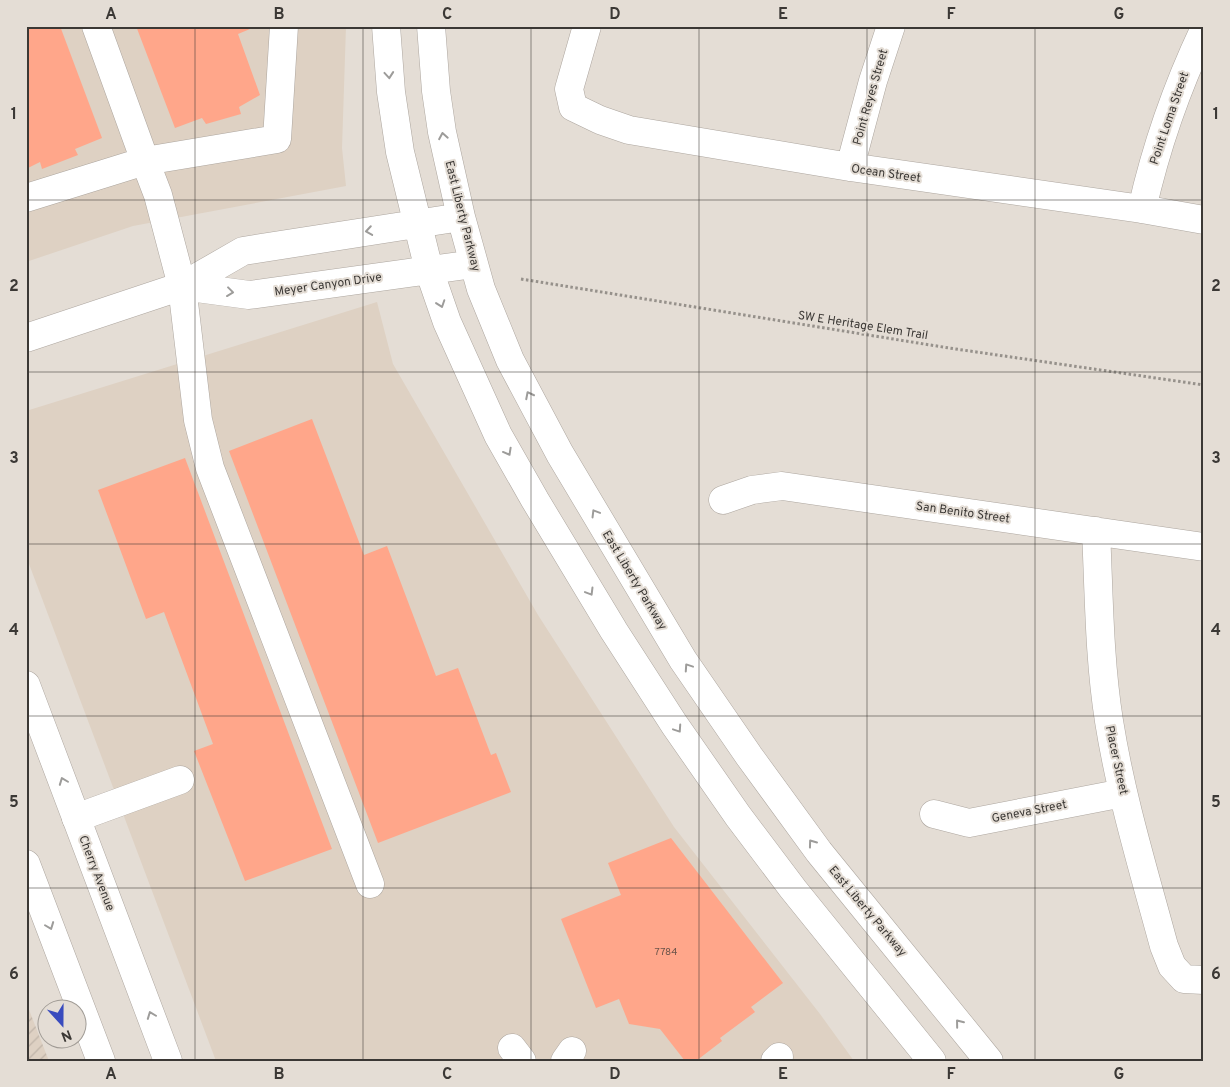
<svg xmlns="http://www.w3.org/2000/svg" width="1230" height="1087" font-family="Overpass,sans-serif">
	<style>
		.built { fill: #ded1c3 }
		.industrial { fill: url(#industrial-furrows) }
		.building { fill: #ffa68a }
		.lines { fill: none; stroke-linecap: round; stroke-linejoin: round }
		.minor-casing { stroke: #ada69f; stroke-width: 29 }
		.major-casing { stroke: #ada69f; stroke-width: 29 }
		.path { stroke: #96918b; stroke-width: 3; stroke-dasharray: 2.5 2.5; stroke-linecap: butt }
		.minor { stroke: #fff; stroke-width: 28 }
		.major { stroke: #fff; stroke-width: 28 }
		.oneway { stroke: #9d9c9a }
		.grid { fill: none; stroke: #3b3835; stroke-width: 1; stroke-opacity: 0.55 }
		.labels { text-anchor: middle; stroke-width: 4; stroke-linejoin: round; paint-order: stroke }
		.number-label { font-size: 10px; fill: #6c544a }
		.street-label { font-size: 12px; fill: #3b3835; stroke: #e4ddd5 }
		.neatline { fill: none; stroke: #3b3835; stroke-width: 2 }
		.grid-label { font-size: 16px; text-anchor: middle; font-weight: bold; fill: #3b3835 }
	</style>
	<defs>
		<pattern id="industrial-furrows" width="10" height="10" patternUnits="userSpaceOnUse" patternTransform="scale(1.25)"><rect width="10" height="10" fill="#ded1c3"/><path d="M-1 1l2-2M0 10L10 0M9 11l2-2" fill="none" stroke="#bfb4a8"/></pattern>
	</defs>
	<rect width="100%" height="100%" fill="#e4ddd5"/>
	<!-- built -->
	<path class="built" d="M 26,26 L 346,26 L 342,148 L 346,186 L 133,226 L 26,262 Z
		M 377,302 L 393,364 L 538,615 L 674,827 L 820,1014 L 854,1061 L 216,1061 L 26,556 L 26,411 Z"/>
	<!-- industrial -->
	<path class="industrial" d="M 26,1002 L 49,1061 L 26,1061 Z"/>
	<!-- building -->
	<path class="building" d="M 26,26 L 60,26 L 102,138 L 75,149 L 78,155 L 42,169 L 40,162 L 26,169 Z
		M 136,26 L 249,26 L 250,29 L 238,34 L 260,95 L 239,107 L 241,114 L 206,124 L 202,118 L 175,128 Z
		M 312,419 L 364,555 L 387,546 L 436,676 L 458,668 L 491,755 L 496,753 L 511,792 L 378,843 L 229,451 Z
		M 185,458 L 332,849 L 245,881 L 194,751 L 213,744 L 164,612 L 146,619 L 98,490 Z
		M 671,838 L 783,983 L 751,1007 L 755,1012 L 720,1038 L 722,1041 L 696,1061 L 685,1061 L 660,1029 L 629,1024 L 619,999 L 596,1008 L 561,919 L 621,895 L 608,863 Z"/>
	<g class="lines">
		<defs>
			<path id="minor" d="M 284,26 L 277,139 L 145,161 L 158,195 L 182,286 L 198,420 L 210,468 L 370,884
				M 386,26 L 391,92 L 400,152 L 429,270 L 447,322 L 498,435 L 535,500 L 614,631 L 674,724 L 738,816 L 793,889 L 932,1061
				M 431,26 L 436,91 L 442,132 L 461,217 L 481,289 L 510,360 L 560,454 L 683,660 L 749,756 L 819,852 L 989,1061
				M 587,26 L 569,89 L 573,107 L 600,120 L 629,130 L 850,167 L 1142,209 L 1204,220
				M 850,167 L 873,81 L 891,26
				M 26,198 L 145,161 L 96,26
				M 1142,209 C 1156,147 1177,87 1204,30
				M 182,286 L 249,295 L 474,264
				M 26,338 L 182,286 L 243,251 L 461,217
				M 723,500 L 752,490 L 782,486 L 1204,547
				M 1096,531 C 1099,594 1099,658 1109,721 C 1121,797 1144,872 1164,946 L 1172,966 L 1184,979 L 1204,980
				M 934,814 L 969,823 L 1123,793
				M 76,818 L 180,780
				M 512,1048 L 522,1061
				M 565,1061 L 572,1051
				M 775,1061 L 779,1057"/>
			<path id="major" d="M 26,685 L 168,1061
				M 26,864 L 101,1061"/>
		</defs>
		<!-- minor casing -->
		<use href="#minor" class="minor-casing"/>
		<!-- major casing -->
		<use href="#major" class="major-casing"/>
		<!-- path -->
		<path class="path" d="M 521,279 L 949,348 L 1204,385"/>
		<!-- minor -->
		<use href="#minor" class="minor"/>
		<!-- major -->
		<use href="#major" class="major"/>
	</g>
	<!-- one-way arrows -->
	<defs><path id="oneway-chevron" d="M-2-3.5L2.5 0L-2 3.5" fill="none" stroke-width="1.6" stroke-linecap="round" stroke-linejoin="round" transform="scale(1.25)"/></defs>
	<g class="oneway">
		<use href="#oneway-chevron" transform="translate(389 75) rotate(85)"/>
		<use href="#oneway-chevron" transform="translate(443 136) rotate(-100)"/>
		<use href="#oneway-chevron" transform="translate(369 231) rotate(171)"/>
		<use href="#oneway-chevron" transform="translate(230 292) rotate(7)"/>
		<use href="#oneway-chevron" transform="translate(441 304) rotate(71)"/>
		<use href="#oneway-chevron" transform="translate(529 395) rotate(-117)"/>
		<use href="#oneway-chevron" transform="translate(508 452) rotate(61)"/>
		<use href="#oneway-chevron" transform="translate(595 513) rotate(-121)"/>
		<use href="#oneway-chevron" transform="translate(590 592) rotate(59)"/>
		<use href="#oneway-chevron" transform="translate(688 667) rotate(-124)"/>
		<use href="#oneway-chevron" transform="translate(678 729) rotate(56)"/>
		<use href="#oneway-chevron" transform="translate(63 781) rotate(-111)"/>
		<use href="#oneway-chevron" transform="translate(812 843) rotate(-126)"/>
		<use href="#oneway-chevron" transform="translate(50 926) rotate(69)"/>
		<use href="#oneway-chevron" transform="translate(151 1015) rotate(-111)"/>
		<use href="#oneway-chevron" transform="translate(959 1023) rotate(-129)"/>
	</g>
	<!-- grid -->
	<path class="grid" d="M 195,26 L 195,1061M 363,26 L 363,1061M 531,26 L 531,1061M 699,26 L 699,1061M 867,26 L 867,1061M 1035,26 L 1035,1061M 26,200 L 1204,200M 26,372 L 1204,372M 26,544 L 1204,544M 26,716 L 1204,716M 26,888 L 1204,888"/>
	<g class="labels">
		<!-- number labels -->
		<g class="number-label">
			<text x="666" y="955">7784</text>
		</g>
		<!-- street labels -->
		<g class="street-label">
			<text transform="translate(870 97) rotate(-74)" y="4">Point Reyes Street</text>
			<text transform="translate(1169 118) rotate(-71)" y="4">Point Loma Street</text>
			<text transform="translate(886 173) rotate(8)" y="4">Ocean Street</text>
			<text transform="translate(463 216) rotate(76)" y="4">East Liberty Parkway</text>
			<text transform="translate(328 284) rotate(-8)" y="4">Meyer Canyon Drive</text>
			<text transform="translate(863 325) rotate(9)" y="4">SW E Heritage Elem Trail</text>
			<text transform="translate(963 512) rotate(8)" y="4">San Benito Street</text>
			<text transform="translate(635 580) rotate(59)" y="4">East Liberty Parkway</text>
			<text transform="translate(1117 760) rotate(78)" y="4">Placer Street</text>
			<text transform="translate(1029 811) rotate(-11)" y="4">Geneva Street</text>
			<text transform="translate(97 873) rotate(69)" y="4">Cherry Avenue</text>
			<text transform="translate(868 911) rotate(50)" y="4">East Liberty Parkway</text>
		</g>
	</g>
	<!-- border -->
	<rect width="1230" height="1087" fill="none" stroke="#e4ddd5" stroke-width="55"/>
	<!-- north arrow -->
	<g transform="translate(62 1024) rotate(159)"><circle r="24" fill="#e4ddd5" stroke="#a09b95"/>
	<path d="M0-4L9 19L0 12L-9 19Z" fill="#394bbe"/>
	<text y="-8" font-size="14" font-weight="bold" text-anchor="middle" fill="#3b3835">N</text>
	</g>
	<rect x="28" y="28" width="1174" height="1032" class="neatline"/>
	<g class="grid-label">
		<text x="111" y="19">A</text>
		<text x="279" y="19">B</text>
		<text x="447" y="19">C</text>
		<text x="615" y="19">D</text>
		<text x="783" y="19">E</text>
		<text x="951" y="19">F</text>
		<text x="1119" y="19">G</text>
		<text x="14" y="119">1</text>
		<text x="1216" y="119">1</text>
		<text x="14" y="291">2</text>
		<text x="1216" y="291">2</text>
		<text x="14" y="463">3</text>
		<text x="1216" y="463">3</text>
		<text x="14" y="635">4</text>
		<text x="1216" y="635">4</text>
		<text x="14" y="807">5</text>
		<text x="1216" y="807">5</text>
		<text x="14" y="979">6</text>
		<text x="1216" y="979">6</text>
		<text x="111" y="1079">A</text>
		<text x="279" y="1079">B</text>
		<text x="447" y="1079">C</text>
		<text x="615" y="1079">D</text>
		<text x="783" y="1079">E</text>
		<text x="951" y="1079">F</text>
		<text x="1119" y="1079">G</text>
	</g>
</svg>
